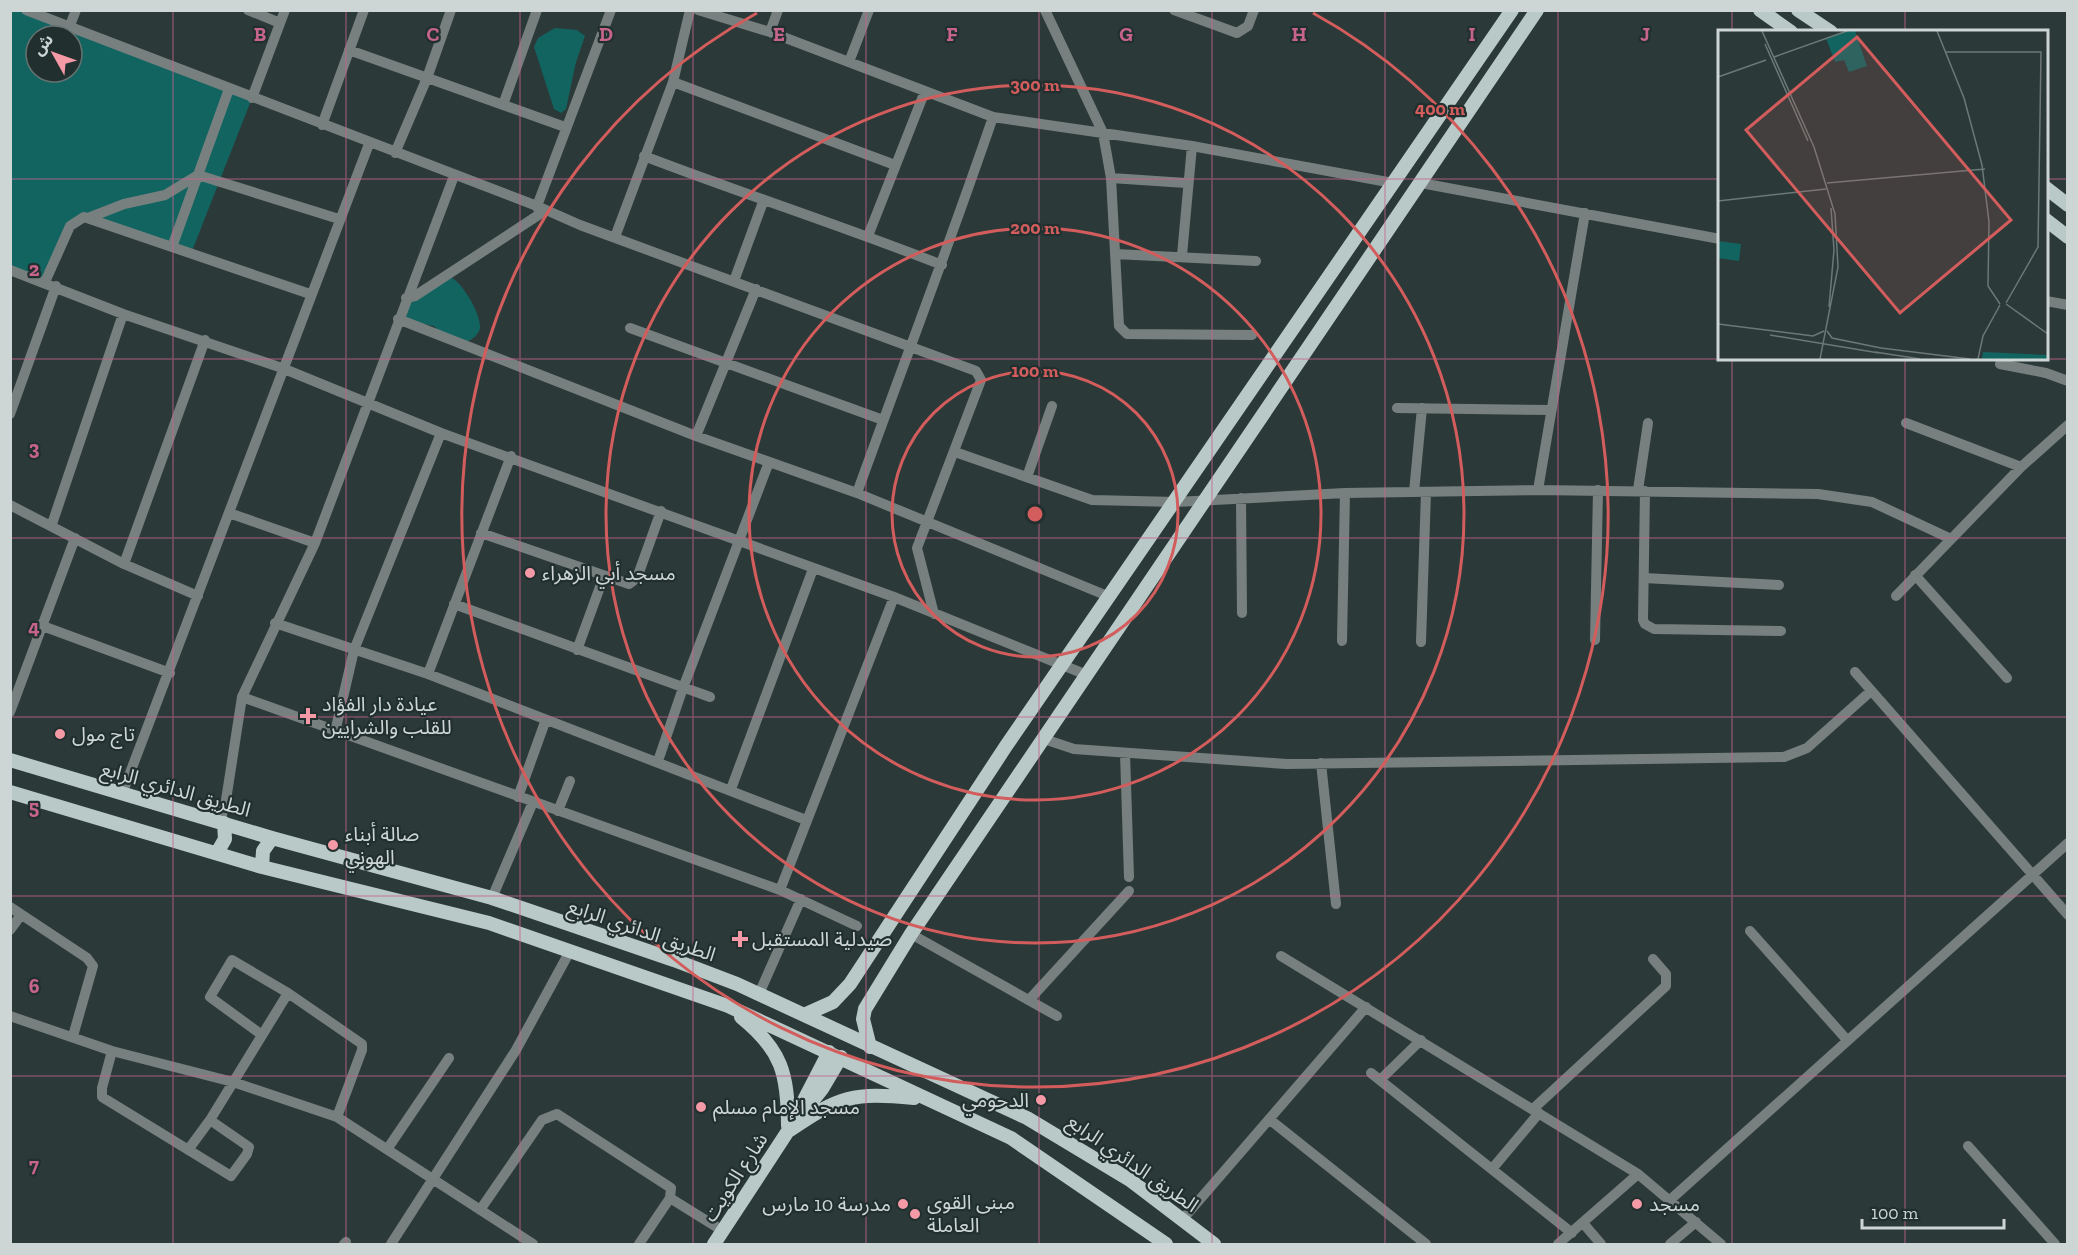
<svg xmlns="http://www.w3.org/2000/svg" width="2078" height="1255" font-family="'Zilla Slab','Noto Sans Arabic',serif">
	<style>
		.green { fill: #126461; fill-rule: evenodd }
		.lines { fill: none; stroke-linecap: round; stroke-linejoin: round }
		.minor { stroke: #78807f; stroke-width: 10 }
		.major { stroke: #b9c9c7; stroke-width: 14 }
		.grid { fill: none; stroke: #c6648c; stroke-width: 1.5; stroke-opacity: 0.55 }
		.ring { fill: none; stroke: #d35c5c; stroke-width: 3 }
		.poi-dot { fill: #f49aa6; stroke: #21302f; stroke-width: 2 }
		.labels { text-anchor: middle; stroke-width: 4.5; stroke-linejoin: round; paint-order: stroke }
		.poi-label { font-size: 20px; fill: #cdd6d5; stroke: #21302f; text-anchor: start }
		.street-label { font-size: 20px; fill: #cdd6d5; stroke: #21302f }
		.inset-road { fill: none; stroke: #6c7877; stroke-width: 1.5 }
		.view { fill: #d35c5c; fill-opacity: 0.15; stroke: #d35c5c; stroke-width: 3 }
		.inset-edge { fill: none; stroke: #cdd6d5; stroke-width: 3 }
		.grid-label { font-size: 20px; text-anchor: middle; font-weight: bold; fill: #c6648c; stroke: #21302f; stroke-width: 4.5; stroke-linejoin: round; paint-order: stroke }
		.centre { fill: #d35c5c; stroke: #21302f; stroke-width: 3 }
		.ring-label { font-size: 18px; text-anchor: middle; font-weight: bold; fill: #d35c5c; stroke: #21302f; stroke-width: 4.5; stroke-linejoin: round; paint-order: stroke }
	</style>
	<rect width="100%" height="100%" fill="#2b3a39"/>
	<!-- green -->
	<path class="green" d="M 11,11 L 26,11 L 252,98 L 192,251 L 78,217 L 44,281 L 11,269 ZM 36,36 L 72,36 L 72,72 L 36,72 Z
		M 555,28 L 577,30 L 585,36 L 576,62 L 566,109 L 561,113 L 554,109 L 534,47 L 538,38 Z
		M 452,278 C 463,284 481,314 480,328 C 479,334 473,339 467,342 L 445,337 L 434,326 L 413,322 L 404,317 L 409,298 Z"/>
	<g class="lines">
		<!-- minor -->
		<path class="minor" d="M 26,10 L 537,206 L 580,225 L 976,371 L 981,380 L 917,548 L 934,614
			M 248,10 L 280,23
			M 698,10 L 770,32 L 993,117 L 1192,146 L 1393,183
			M 1045,10 L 1103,133 L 1111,178 L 1119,326 L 1127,334 L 1252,335
			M 1174,10 L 1237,33 L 1248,26 L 1254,10
			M 69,28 L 76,10
			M 770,32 L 778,10
			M 349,50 L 565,127
			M 849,62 L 869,10
			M 673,82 L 895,165
			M 252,98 L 285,10
			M 503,105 L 537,10
			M 322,125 L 364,10
			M 395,153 L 427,78 L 451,10
			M 644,156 C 743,194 843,226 942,265
			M 1111,178 L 1186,183
			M 1421,183 L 1720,239
			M 88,218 L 124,204 L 165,195 L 198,175 L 339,219
			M 868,236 L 925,91
			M 615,237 L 673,82 L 690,10
			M 172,247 L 229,89
			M 1115,254 L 1256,261
			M 1182,255 L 1192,146
			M 10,270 L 123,314 L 282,368 L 441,433 L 894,597 L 1087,675
			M 734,281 L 763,202
			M 45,282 L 70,226 L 84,217 L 310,294
			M 406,298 L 415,296 L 540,214 L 537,206 L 611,10
			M 2046,301 L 2068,305
			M 398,319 L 696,436 L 857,493 L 1110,597
			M 630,328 L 883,420
			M 2000,364 L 2046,373 L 2068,381
			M 1397,408 L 1551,410
			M 10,414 L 56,286
			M 1906,423 L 2021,467
			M 696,436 L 756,289
			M 955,452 L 1092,500 L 1176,502 L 1345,493 L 1538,490 L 1818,494 L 1872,502 L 1949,538
			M 1027,477 L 1052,406
			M 1538,490 L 1585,213
			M 1638,490 L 1648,423
			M 1645,491 L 1643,620 L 1645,624 L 1654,629 L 1781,631
			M 1414,492 L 1422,408
			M 857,493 C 902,368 950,243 993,117
			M 1241,498 L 1242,613
			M 10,505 L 124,564 L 198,596
			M 229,513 L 315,543
			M 52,524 L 123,314
			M 481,533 L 629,584 L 637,578 L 661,511
			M 124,564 L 205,340
			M 1915,575 L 2007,678
			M 1644,578 L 1779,585
			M 1896,596 L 2021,467 L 2068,425
			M 454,604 L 710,697
			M 275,623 L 428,674 L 806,820
			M 40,625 L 170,673
			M 1595,640 L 1598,490
			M 1342,641 L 1345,493
			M 1421,642 L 1426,492
			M 577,650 L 604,576
			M 1855,672 L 2068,915
			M 428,674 L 511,456
			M 242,697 L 780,890 L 857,926
			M 10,712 L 75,538
			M 335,732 L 354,650 L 441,433
			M 1044,739 L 1074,749 L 1286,764 L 1784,757 L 1807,748 L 1871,691
			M 1125,753 L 1129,877
			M 658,761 L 683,688 L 769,462
			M 1321,763 L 1336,904
			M 731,789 L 813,569
			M 122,794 L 369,144
			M 518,797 L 545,722
			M 558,811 L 570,781
			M 220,822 L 226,800 L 242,697 L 315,543 L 454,176
			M 780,890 L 894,597
			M 492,898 L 533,802
			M 10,907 L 87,958 L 93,966 L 73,1036
			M 10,930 L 21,915
			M 1750,931 L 1847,1040
			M 911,934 L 1057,1016
			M 1281,956 L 1638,1174 L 1721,1244
			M 759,994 L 801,899
			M 1029,1000 L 1129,891
			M 10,1016 L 112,1051 L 233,1082 L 337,1117 L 533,1244
			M 262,1035 L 210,997 L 232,960 L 288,993 L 362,1044 L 362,1050 L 337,1117
			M 112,1051 L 102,1088 L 102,1097 L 231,1176 L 247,1154 L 249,1147 L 210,1120
			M 1371,1073 L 1572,1233
			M 1380,1080 L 1421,1040
			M 1533,1109 L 1666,986 L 1666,974 L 1653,959
			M 1269,1119 L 1426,1244
			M 1968,1146 L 2055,1244
			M 388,1148 L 449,1058
			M 188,1150 L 210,1120 L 288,993
			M 1492,1169 L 1539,1113
			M 670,1198 L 723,1231
			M 1670,1200 L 2068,843
			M 480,1210 L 542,1120 L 557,1114 L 671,1188 L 670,1198 L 639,1244
			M 1182,1220 L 1366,1007
			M 1583,1223 L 1601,1244
			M 344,1244 L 346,1242
			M 391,1244 L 516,1050 L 570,951
			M 1558,1244 L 1638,1174
			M 1670,1244 L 1696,1222"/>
		<!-- major -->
		<path class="major" d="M 1760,10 L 1791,32
			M 1798,10 L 1831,32
			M 2046,188 L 2068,205
			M 2046,220 L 2068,237
			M 10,760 L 272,838 L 492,898 L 674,960 L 737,984 L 1027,1118 L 1130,1180 L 1214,1244
			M 10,792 L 262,867 L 489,923 L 728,1006 L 1011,1138 L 1166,1244
			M 217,853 L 225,839 L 224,823
			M 262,867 L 263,851 L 272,838
			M 804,1015 L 833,1002 L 850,984 L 1006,746 L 1512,10
			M 741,1017 C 782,1050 788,1074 788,1126
			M 870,1047 L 863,1019 L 865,1009 L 911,934 L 1537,10
			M 799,1118 L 822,1089 L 841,1057
			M 790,1130 C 840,1096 853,1092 914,1098
			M 714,1244 L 788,1131 L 829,1052"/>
	</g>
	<!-- grid -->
	<path class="grid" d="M 173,10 L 173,1244M 346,10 L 346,1244M 520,10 L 520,1244M 693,10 L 693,1244M 866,10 L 866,1244M 1039,10 L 1039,1244M 1212,10 L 1212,1244M 1385,10 L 1385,1244M 1558,10 L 1558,1244M 1732,10 L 1732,32M 1905,10 L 1905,32M 10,179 L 1720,179M 2046,179 L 2068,179M 1732,358 L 1732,1244M 1905,358 L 1905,1244M 10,359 L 2068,359M 10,538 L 2068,538M 10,717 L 2068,717M 10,896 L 2068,896M 10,1076 L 2068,1076"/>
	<!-- distance rings -->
	<g class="ring">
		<circle cx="1035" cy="514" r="143"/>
		<circle cx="1035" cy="514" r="286"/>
		<circle cx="1035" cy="514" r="429"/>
		<path d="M1313 13A573 573 0 1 1 757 13"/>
	</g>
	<!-- markers -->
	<g class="poi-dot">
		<circle cx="530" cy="573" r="6"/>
		<path d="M305 707h6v6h6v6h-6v6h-6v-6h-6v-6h6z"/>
		<circle cx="60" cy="734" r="6"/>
		<circle cx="333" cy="845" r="6"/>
		<path d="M737 930h6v6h6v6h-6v6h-6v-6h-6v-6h6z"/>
		<circle cx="1041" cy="1100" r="6"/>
		<circle cx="701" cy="1107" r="6"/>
		<circle cx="903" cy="1204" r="6"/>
		<circle cx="1637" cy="1204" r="6"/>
		<circle cx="915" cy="1214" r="6"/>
	</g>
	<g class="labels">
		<!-- poi labels -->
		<g class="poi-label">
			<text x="542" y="580">مسجد أبي الزهراء</text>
			<text x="322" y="711">عيادة دار الفؤاد<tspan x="322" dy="23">للقلب والشرايين</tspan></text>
			<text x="72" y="741">تاج مول</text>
			<text x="345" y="841">صالة أبناء<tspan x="345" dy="23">الهوني</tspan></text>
			<text x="752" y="946">صيدلية المستقبل</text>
			<text x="1029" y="1107" text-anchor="end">الدحومي</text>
			<text x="713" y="1114">مسجد الإمام مسلم</text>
			<text x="927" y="1209">مبنى القوى<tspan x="927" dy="23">العاملة</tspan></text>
			<text x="891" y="1211" text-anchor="end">مدرسة 10 مارس</text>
			<text x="1649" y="1211">مسجد</text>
		</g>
		<!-- street labels -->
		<g class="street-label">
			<text transform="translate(176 789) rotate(16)" y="7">الطريق الدائري الرابع</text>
			<text transform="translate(642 930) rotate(19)" y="7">الطريق الدائري الرابع</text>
			<text transform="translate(1133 1163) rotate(35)" y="7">الطريق الدائري الرابع</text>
			<text transform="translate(735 1177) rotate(-57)" y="7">شارع الكويت</text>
		</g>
	</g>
	<!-- overview -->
	<g transform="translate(1718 30)">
		<rect width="330" height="330" fill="#2b3a39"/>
		<path d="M 129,1 L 137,1 L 149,36 L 131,42 L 126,30 L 117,32 L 108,8 ZM 0,211 L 23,214 L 21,231 L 0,228 ZM 265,322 L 330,325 L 330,329 L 264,329 Z" fill="#126461"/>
		<path class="inset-road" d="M 44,1 L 96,117 L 117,184 L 120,237 L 102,329M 219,1 L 246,68 L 264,135 L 271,192 L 270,256 L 282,274M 47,14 L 90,111M 228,22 L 323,22 L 320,218M 56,27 L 129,1M 0,47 L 48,30M 109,153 L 267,139M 0,171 L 108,159M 288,273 L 320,217M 288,274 L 330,304M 111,277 L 116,220 L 113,178M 0,294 L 95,306 L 106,301M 109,301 L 114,308 L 163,318 L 252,329M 52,305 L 161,323M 157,322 L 202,329M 260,329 L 265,306 L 282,275"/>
		<path class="view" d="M 139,7 L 293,190 L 182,283 L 28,100 Z"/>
		<rect width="330" height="330" class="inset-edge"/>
	</g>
	<g class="grid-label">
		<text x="260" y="41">B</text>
		<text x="433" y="41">C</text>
		<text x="606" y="41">D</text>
		<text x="779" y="41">E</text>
		<text x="952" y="41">F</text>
		<text x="1126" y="41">G</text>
		<text x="1299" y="41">H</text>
		<text x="1472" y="41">I</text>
		<text x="1645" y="41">J</text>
		<text x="34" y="276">2</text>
		<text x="34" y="455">3</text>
		<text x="34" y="634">4</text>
		<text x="34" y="814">5</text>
		<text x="34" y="993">6</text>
		<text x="34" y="1172">7</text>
	</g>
	<circle cx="1035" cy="514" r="9" class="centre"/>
	<g class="ring-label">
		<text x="1035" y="91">300 m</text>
		<text x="1440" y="115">400 m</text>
		<text x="1035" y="234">200 m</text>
		<text x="1035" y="377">100 m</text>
	</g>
	<!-- border -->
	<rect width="2078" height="1255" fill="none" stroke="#cdd6d5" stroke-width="24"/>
	<!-- north arrow -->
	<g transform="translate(54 54) rotate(310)"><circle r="28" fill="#21302f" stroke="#667271" stroke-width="1.5"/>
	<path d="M0-4.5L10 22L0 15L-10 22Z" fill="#f49aa6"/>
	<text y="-9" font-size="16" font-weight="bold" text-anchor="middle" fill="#cdd6d5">ش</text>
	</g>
	<!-- scale -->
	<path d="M1862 1219v9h142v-9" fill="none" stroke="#cdd6d5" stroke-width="3"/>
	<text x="1871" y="1219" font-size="18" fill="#cdd6d5" stroke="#21302f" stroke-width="4.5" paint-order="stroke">100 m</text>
</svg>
